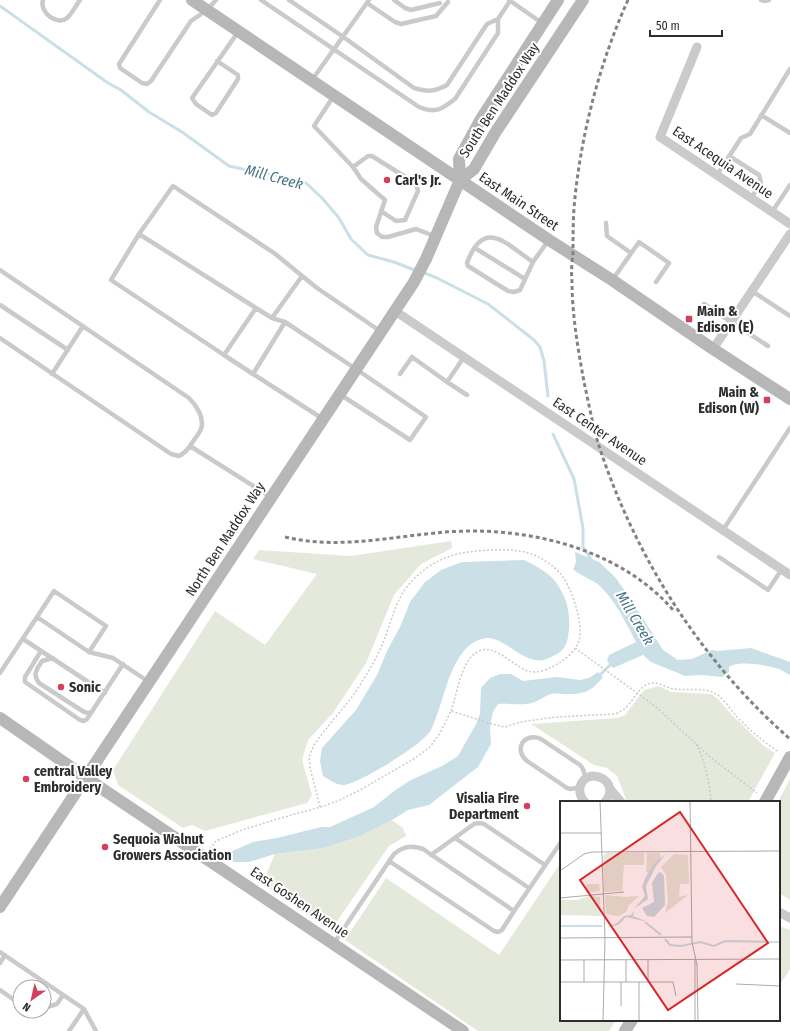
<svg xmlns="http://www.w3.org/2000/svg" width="790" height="1031" font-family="'Fira Sans Condensed',sans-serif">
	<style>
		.green { fill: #e5e9dc }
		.water { fill: #cbdfe7 }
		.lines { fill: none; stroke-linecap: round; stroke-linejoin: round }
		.stream { stroke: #cbdfe7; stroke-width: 3 }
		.path { stroke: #cacaca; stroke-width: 1.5; stroke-dasharray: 2 2; stroke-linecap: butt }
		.lane { stroke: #cacaca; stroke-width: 4.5 }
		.street { stroke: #cacaca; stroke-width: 9 }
		.secondary { stroke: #b7b7b7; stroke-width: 12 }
		.rail { stroke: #828282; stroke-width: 3; stroke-dasharray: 4 3; stroke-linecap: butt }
		.poi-dot { fill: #d1425a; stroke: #fff; stroke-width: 1.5 }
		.labels { text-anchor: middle; stroke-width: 4; stroke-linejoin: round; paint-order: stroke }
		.street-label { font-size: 14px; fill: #2d2d2d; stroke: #fff }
		.poi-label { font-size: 14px; font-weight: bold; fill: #2d2d2d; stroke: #fff; text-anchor: start }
		.water-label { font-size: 15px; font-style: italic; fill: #457386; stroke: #fff }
		.inset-river { fill: none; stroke: #cbdfe7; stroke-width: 2 }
		.inset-road { fill: none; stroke: #ababab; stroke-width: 1 }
		.view { fill: #d62828; fill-opacity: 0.15; stroke: #d62828; stroke-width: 2 }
		.inset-edge { fill: none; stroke: #2d2d2d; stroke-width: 2 }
	</style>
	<rect width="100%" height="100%" fill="#fff"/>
	<!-- green -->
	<path class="green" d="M 451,541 L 452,548 L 421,564 L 394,595 L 366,663 L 333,713 L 308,740 L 302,760 L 312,795 L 307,803 L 205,831 L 192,825 L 183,828 L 118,785 L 113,770 L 215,611 L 265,645 L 317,574 L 253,559 L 259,550 L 351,556 Z
		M 659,686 L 671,692 L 711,694 L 718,699 L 731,714 L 764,746 L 775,753 L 748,802 L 627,802 L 617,776 L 607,768 L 594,765 L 531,724 L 618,718 L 625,715 L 644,690 Z
		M 790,779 L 790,900 L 779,893 L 779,802 L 778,802 Z
		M 392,820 L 403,828 L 406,836 L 389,846 L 331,930 L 262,884 L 275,854 L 324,848 L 358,837 Z
		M 561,862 L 561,1020 L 616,1020 L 609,1031 L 478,1031 L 345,940 L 386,878 L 499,955 Z
		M 779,926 L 790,930 L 790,969 L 779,986 Z"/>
	<!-- water -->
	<path class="water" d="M 575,552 L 599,562 L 615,577 L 630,598 L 663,650 L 678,660 L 692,659 L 712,650 L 718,651 L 751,648 L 790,662 L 790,675 C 786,673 783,671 779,669 C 768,665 738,660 729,667 L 729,672 L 722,677 L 702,675 L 685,676 L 651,662 L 643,655 L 613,668 L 607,661 L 609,655 L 636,642 C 626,623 616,602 601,587 C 593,579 581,577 573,569 L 576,562 Z
		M 524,560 C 538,567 551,573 559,587 C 569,602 571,620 568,637 C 567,644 562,653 555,655 C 551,657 547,659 544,660 C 523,664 508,640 489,638 C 479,638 469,644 463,652 C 446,674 443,705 431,730 C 424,744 361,782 345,785 C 338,786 330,780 323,776 L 320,761 L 322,748 L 356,710 L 377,675 L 387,651 L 401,625 L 410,602 L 425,582 L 441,570 L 462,562 Z
		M 598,672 L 603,677 C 591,692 583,695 563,694 C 560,694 555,693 551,694 C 546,695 539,701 532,703 C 519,706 510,703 498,704 L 493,712 L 490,727 L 491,744 L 478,767 L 429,805 L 408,810 L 392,820 L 358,837 L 324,848 L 275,854 L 249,862 L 234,862 L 227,857 L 230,852 L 253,842 L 277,838 L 321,827 L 330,827 L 374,807 L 394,791 L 411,780 L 442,766 L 458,756 L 476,724 L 480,714 L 481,688 L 490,678 L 500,674 L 511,674 L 523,681 L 557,677 L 580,680 L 589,678 Z"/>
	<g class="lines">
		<!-- stream -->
		<path class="stream" d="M 0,6 L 108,83 L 121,90 L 149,112 L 182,132 L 229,166 L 256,172 L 282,176 L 306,183 L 322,198 L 339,218 L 351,239 L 368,255 L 394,262 L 417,271
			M 422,272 L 437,278 L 488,304 L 534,340 L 540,347 L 544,361 L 548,396
			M 553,434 L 574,479 L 583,528 L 583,547 L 593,562
			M 599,676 L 612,663"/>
		<!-- path -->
		<path class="path" d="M 575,648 L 655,706 L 709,756 L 757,793
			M 696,744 C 705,761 710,784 711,802
			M 320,807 L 310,768 L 309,757 L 313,747 C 328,723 349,705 363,680 C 370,669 377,657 382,645 C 389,629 393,611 401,596 C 410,579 430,563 448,557 C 461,552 476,551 490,550 C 520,549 537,551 559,572 C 571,584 584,624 579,641 C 576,650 568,657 561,662 C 552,667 542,673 532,672 C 514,669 495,641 477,652 C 461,661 457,694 451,711
			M 210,849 L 216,841 L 242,830 L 274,820 L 324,806 L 340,800 L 360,790 L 412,760 L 429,748 L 439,735 L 451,711 L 492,724 L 505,727 L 520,722 L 556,717 L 615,714 C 633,708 635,689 648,684 C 658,680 665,688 674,689 C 686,691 702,687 714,693 C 723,697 730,709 737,717 C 750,730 763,742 779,752"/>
		<!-- lane -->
		<path class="lane" d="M 43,0 C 39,13 58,26 67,18 C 72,14 76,5 80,0
			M 160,0 L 119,64 L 120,68 L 142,83 L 147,84 L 151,81 L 191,21 L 207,10 L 216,0
			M 261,0 L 419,107 C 436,114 442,109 455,99 L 498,33 L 498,19 L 510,1
			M 289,0 L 342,36 L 414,88 C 428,92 434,92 447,85 L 487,24 L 498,19
			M 394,0 L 405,8 L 411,10 L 440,3
			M 509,0 L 542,23
			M 761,0 L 765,1 L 769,0
			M 367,3 L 395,22 L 401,24 L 436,16 L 448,2
			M 217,61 L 238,75 L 238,79 L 216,113 L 212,115 L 196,104 L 192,98 L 238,32
			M 312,80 L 369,0
			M 333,97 L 314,126 L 353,167 L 361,179 L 385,200 L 376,227 L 377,233 L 382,237 L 388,237 L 416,229 L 434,236
			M 761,115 L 790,133
			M 729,156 L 759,175 L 761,183 L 751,198
			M 353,167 L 368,156 L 372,156 L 415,183 L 417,187 L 418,191 L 405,220 L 396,221 L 381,211
			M 717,175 L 741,138 L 750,134 L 790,69
			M 772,212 L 790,185
			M 606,223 L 607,236 L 631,253
			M 139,234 L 111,280 L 224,355
			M 475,248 L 525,279
			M 533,262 L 520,290 L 514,292 L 508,291 L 468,266 L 467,263 C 484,217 506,244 533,262 L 548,241
			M 0,270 L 189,398 C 196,405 205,418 201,429 C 199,434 195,438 192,443 C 189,448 185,453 179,456 L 171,454 L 0,338
			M 613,279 L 639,242 L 669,263 L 656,282
			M 752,291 L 790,316
			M 704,304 L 768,346
			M 0,305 L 68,350
			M 272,318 L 302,276
			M 285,322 L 253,374 L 323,419
			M 52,374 L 83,326
			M 253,374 L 224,355 L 256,308
			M 400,374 L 412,357 L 447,382 L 464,357
			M 447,382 L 467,395
			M 341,395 L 410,440 L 426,417 L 356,369 L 285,322 L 272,318 L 256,308 L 139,234 L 173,186 L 274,253 L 317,288 L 380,331
			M 190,446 L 271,497
			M 723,530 L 790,428
			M 719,557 L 768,590 L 782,569
			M 37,617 L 54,591 L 106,626 L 89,652
			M 23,639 L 105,693
			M 41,651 L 25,677 L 25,682 L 80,720 L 84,721 L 87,719 L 123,664
			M 53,658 L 42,661 C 37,669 32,674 39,683 L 84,712 L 89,713 L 92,711
			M 0,673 L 37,617 L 89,652 L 113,658 L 149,682
			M 580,787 L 571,789 L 567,788 L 527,761 C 513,749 524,732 541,739 L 580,765 L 583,769 L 586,779
			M 455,838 L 529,888
			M 431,855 L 474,824 L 479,823 L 484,824 L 545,865
			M 389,861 L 494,931 L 498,932 L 502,930 L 514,911
			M 334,943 L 394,854 C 404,846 411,845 423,849 L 514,911 L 561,842
			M 0,952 L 84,1009 L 96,1031
			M 0,963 L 5,955
			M 0,990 L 20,1004
			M 44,1008 L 57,1004 L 63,995
			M 30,1011 L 32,1012 L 36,1011
			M 69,1031 L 84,1009"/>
		<!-- street -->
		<path class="street" d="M 697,47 L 660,137 L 790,224
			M 395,311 L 790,575
			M 713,349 L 790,234
			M 610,789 L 621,802
			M 585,802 C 581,798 579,793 580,787 C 586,764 623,781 605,802
			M 779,912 L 790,918"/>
		<!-- secondary -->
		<path class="secondary" d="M 192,0 L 549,240 L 612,280 L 713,349 L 790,399
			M 460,180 L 474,169 L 495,133 L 583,0
			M 0,718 L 101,788 L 463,1031
			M 765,802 L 790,757
			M 0,907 L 414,282 L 426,259 L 460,180 L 459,159 L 481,119 L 558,0
			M 625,1031 L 632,1020"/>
		<!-- rail -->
		<path class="rail" d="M 628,0 C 599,64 580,138 574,208 C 573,223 573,238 573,253 C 572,262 571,272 572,281 C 572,315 578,349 584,382 C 589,404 593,428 600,449 C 637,560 702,662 790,739
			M 285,537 C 336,549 384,538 435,533 C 518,524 617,545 674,611"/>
	</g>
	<!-- markers -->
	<g class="poi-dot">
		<circle cx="387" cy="180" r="4"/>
		<rect x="685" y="315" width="8" height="8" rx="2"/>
		<rect x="763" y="396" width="8" height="8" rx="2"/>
		<circle cx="61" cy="687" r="4"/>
		<circle cx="26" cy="779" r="4"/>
		<circle cx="527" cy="806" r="4"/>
		<circle cx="105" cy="847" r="4"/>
	</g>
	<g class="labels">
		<!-- street labels -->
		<g class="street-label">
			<text transform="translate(499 100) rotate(-57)" y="5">South Ben Maddox Way</text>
			<text transform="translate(723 162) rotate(34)" y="5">East Acequia Avenue</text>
			<text transform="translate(519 201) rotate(34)" y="5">East Main Street</text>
			<text transform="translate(600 431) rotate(34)" y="5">East Center Avenue</text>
			<text transform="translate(225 539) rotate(-57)" y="5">North Ben Maddox Way</text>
			<text transform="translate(300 902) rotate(34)" y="5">East Goshen Avenue</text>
		</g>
		<!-- poi labels -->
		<g class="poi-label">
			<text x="395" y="185">Carl's Jr.</text>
			<text x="697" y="316">Main &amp;<tspan x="697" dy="16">Edison (E)</tspan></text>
			<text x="759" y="397" text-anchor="end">Main &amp;<tspan x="759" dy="16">Edison (W)</tspan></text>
			<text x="69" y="692">Sonic</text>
			<text x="34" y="776">central Valley<tspan x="34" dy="16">Embroidery</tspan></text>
			<text x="519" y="803" text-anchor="end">Visalia Fire<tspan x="519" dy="16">Department</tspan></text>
			<text x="113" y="844">Sequoia Walnut<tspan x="113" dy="16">Growers Association</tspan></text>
		</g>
		<!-- water labels -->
		<g class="water-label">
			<text transform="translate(274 177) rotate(15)" y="5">Mill Creek</text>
			<text transform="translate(635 618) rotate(59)" y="5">Mill Creek</text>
		</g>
	</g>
	<!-- overview -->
	<g transform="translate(560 801)">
		<rect width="220" height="220" fill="#fff"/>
		<path d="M 47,52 L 84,52 L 84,64 L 64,64 L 62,90 L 44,91 L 43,55 ZM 87,52 L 100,52 L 101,57 L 89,72 L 86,71 ZM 114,53 L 128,54 L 129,83 L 120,83 L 119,96 L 128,94 L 105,112 L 108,100 L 106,74 L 101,66 ZM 26,83 L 39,83 L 40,90 L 26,92 ZM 45,94 L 66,96 L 79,95 L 69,104 L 66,111 L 58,115 L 46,113 ZM 29,95 L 40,96 L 41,115 L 0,114 L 0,99 L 17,99 Z" fill="#e5e9dc"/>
		<path d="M 106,53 L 96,65 L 86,85 L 88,98 L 74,108 L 85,95 L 82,86 L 85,77 L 95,62 ZM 101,71 L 104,75 L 105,104 L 94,116 L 87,115 L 82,107 L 94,101 L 92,82 L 98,72 ZM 74,110 L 73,115 L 88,121 L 66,116 L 58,124 L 47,126 L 57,122 L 64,115 L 71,114 Z" fill="#cbdfe7"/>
		<path class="inset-river" d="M 85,121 L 101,134M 0,125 L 42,125M 105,138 L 110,144 L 121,145 L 140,141 L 154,145 L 165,140 L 219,141"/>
		<path class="inset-road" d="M 40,0 L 45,137 L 43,220M 130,0 L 132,141 L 137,164 L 138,220M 0,32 L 41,32M 0,70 L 24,53 L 32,51 L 220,50M 0,97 L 64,91M 0,137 L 132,136M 88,158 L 88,181M 135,158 L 135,220M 0,159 L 220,158M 24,159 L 24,181M 66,159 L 66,181M 0,181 L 113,181 L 116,195M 61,181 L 61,205M 79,181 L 79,220M 176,183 L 220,185"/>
		<path class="view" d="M 120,11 L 208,142 L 108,209 L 20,79 Z"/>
		<rect width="220" height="220" class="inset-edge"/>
	</g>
	<!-- north arrow -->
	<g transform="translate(32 999) rotate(214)"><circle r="19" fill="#ffffff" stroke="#ababab"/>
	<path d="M0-3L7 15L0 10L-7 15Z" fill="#d1425a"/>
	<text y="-6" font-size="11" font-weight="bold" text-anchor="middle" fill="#2d2d2d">N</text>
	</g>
	<!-- scale -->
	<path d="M650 30v6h72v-6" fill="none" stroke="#2d2d2d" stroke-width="2"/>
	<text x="656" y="30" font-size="12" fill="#2d2d2d" stroke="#ffffff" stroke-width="3" paint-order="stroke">50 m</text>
</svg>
